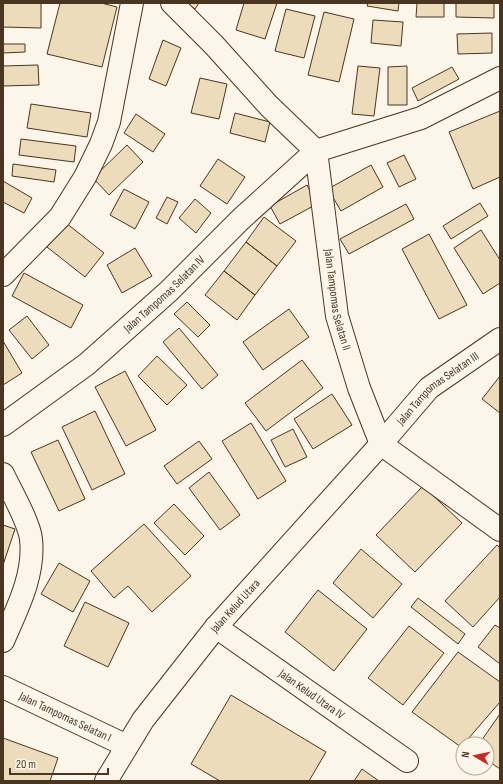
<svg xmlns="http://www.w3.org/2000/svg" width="503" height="784" font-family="'Sofia Sans Condensed',sans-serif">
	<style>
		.building { fill: #ecdcbc; stroke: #4a3520 }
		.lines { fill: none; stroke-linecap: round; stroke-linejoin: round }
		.minor-casing { stroke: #4a3520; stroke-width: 24 }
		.minor { stroke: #fbf6e9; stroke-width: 22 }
		.labels { text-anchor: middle; stroke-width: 3; stroke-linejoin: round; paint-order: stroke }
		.street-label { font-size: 12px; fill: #4a3520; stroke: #fbf6e9 }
	</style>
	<rect width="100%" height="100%" fill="#fbf6e9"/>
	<!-- building -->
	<path class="building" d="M 3,3 L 41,3 L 41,28 L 3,27 Z
		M 60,3 L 101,3 L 117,7 L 102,67 L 47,54 Z
		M 186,3 L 199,3 L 195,9 Z
		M 244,3 L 277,3 L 265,39 L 236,30 Z
		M 368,3 L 399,3 L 398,11 L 367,6 Z
		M 417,3 L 444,3 L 444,17 L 416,17 Z
		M 456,3 L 494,3 L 494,18 L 456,17 Z
		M 286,9 L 315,16 L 304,58 L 275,51 Z
		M 324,12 L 354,19 L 339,82 L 308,75 Z
		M 373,20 L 403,22 L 401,46 L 371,43 Z
		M 492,33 L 492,53 L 458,54 L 457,34 Z
		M 163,40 L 181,48 L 166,86 L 149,79 Z
		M 3,44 L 25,44 L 25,52 L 3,53 Z
		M 38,65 L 39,85 L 3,86 L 3,66 Z
		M 358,66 L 380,68 L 374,116 L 352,114 Z
		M 407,66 L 407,105 L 388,105 L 388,67 Z
		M 452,67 L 459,79 L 418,101 L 412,88 Z
		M 200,78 L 227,84 L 219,119 L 191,113 Z
		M 31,104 L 91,113 L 87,137 L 27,128 Z
		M 500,111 L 500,177 L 473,189 L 449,132 Z
		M 235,113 L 270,122 L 265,142 L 230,133 Z
		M 136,114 L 165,134 L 153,152 L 124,133 Z
		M 21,139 L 76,146 L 74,162 L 19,155 Z
		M 127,145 L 143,162 L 109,195 L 93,178 Z
		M 404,155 L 416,179 L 399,187 L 387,163 Z
		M 218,159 L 245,177 L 227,204 L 200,186 Z
		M 13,164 L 56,170 L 54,182 L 12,176 Z
		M 371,165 L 383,187 L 341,211 L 328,189 Z
		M 3,181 L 32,198 L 24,213 L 3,202 Z
		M 307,185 L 317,204 L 280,224 L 270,206 Z
		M 124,189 L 149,202 L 135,229 L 110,215 Z
		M 167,197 L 178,202 L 167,224 L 156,218 Z
		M 195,199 L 211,213 L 196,233 L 179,218 Z
		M 480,203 L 488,216 L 451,239 L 443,226 Z
		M 406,204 L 414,219 L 349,254 L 340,239 Z
		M 264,217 L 296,241 L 277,266 L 246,242 Z
		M 66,223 L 104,253 L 85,277 L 47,247 Z
		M 481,230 L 500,260 L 500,283 L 483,294 L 454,248 Z
		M 429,234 L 467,305 L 439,319 L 402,249 Z
		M 246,242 L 277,266 L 255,295 L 224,271 Z
		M 135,248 L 152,276 L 122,293 L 107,265 Z
		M 224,271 L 255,295 L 237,320 L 205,295 Z
		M 24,273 L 83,305 L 71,328 L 12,296 Z
		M 187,302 L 210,325 L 198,337 L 174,314 Z
		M 289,309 L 309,337 L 263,370 L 243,342 Z
		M 27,316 L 49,345 L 32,359 L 9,330 Z
		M 179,328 L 218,375 L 202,389 L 163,342 Z
		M 3,341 L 22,373 L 3,385 Z
		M 157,356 L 187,385 L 167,405 L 138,376 Z
		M 302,360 L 323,388 L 266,431 L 245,403 Z
		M 125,371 L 156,430 L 126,446 L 95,387 Z
		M 500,376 L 500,413 L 482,399 Z
		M 332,394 L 352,425 L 313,449 L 294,419 Z
		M 95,411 L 125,474 L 92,490 L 62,427 Z
		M 251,423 L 286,481 L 258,499 L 222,441 Z
		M 293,429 L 307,457 L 285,467 L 271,440 Z
		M 58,440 L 85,499 L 59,511 L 31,452 Z
		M 199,441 L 212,459 L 177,484 L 164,466 Z
		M 209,472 L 240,515 L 220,530 L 189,488 Z
		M 423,486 L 462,523 L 415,572 L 376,535 Z
		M 174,504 L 204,536 L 185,555 L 154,523 Z
		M 144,524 L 191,576 L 152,612 L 128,586 L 114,598 L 91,571 Z
		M 3,525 L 15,529 L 3,565 Z
		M 497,545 L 500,548 L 500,597 L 473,627 L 445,601 Z
		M 361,549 L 402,584 L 373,618 L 333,583 Z
		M 59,563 L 90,581 L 73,612 L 41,594 Z
		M 318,590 L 367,629 L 334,671 L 285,632 Z
		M 418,598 L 465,634 L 458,644 L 411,607 Z
		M 85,602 L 129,623 L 108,667 L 64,646 Z
		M 495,625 L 500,628 L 500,664 L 478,647 Z
		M 409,626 L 444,653 L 403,705 L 368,678 Z
		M 458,652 L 500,682 L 500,702 L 461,747 L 412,712 Z
		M 231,695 L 326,752 L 309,781 L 220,781 L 191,764 Z
		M 500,714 L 500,769 L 487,760 L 487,744 L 479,744 Z
		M 3,738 L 58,758 L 50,781 L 3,781 Z
		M 362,769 L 379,781 L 354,781 Z"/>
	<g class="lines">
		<defs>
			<g id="minor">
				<path id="s1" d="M 172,3 L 214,45 L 269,106 L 316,151 L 337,316 L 359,388 L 381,444"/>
				<path d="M 3,275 L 60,217 L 85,177 L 101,144 L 109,122 L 132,3"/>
				<path id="s2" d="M 3,425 L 87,364 L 169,291 L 241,219 L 316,151 L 421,118 L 500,78"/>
				<path d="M 381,444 L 500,530"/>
				<path d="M 3,474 C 11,491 29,522 31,539 C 35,575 17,609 3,641"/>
				<path id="s3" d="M 216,627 L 407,761"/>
				<path id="s4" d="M 3,687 L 127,746"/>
				<path id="s5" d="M 106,781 L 143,720 L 216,627 L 381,444 L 429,388 L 500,339"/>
			</g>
		</defs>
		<!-- minor casing -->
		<use href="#minor" class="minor-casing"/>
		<!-- minor -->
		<use href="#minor" class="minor"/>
	</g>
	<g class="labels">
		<!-- street labels -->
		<g class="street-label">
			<text dy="4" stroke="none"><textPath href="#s2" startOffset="208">Jalan Tampomas Selatan IV</textPath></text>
			<text dy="4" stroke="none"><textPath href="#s1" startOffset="357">Jalan Tampomas Selatan II</textPath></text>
			<text dy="4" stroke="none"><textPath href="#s5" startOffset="516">Jalan Tampomas Selatan III</textPath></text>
			<text dy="4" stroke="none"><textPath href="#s5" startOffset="218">Jalan Kelud Utara</textPath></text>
			<text dy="4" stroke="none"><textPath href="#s3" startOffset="117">Jalan Kelud Utara IV</textPath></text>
			<text dy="4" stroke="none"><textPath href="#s4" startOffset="69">Jalan Tampomas Selatan I</textPath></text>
		</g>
	</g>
	<!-- border -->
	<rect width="503" height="784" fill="none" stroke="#4a3520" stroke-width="8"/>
	<!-- north arrow -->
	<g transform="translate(475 756) rotate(279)"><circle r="19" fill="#fbf6e9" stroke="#b4a999"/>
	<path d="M0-3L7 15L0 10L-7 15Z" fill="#c62828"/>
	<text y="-6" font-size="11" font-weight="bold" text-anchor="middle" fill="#4a3520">N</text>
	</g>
	<!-- scale -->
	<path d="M10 768v6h98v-6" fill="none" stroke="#4a3520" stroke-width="2"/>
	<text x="16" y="768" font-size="12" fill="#4a3520" stroke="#fbf6e9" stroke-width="3" paint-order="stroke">20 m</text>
</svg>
